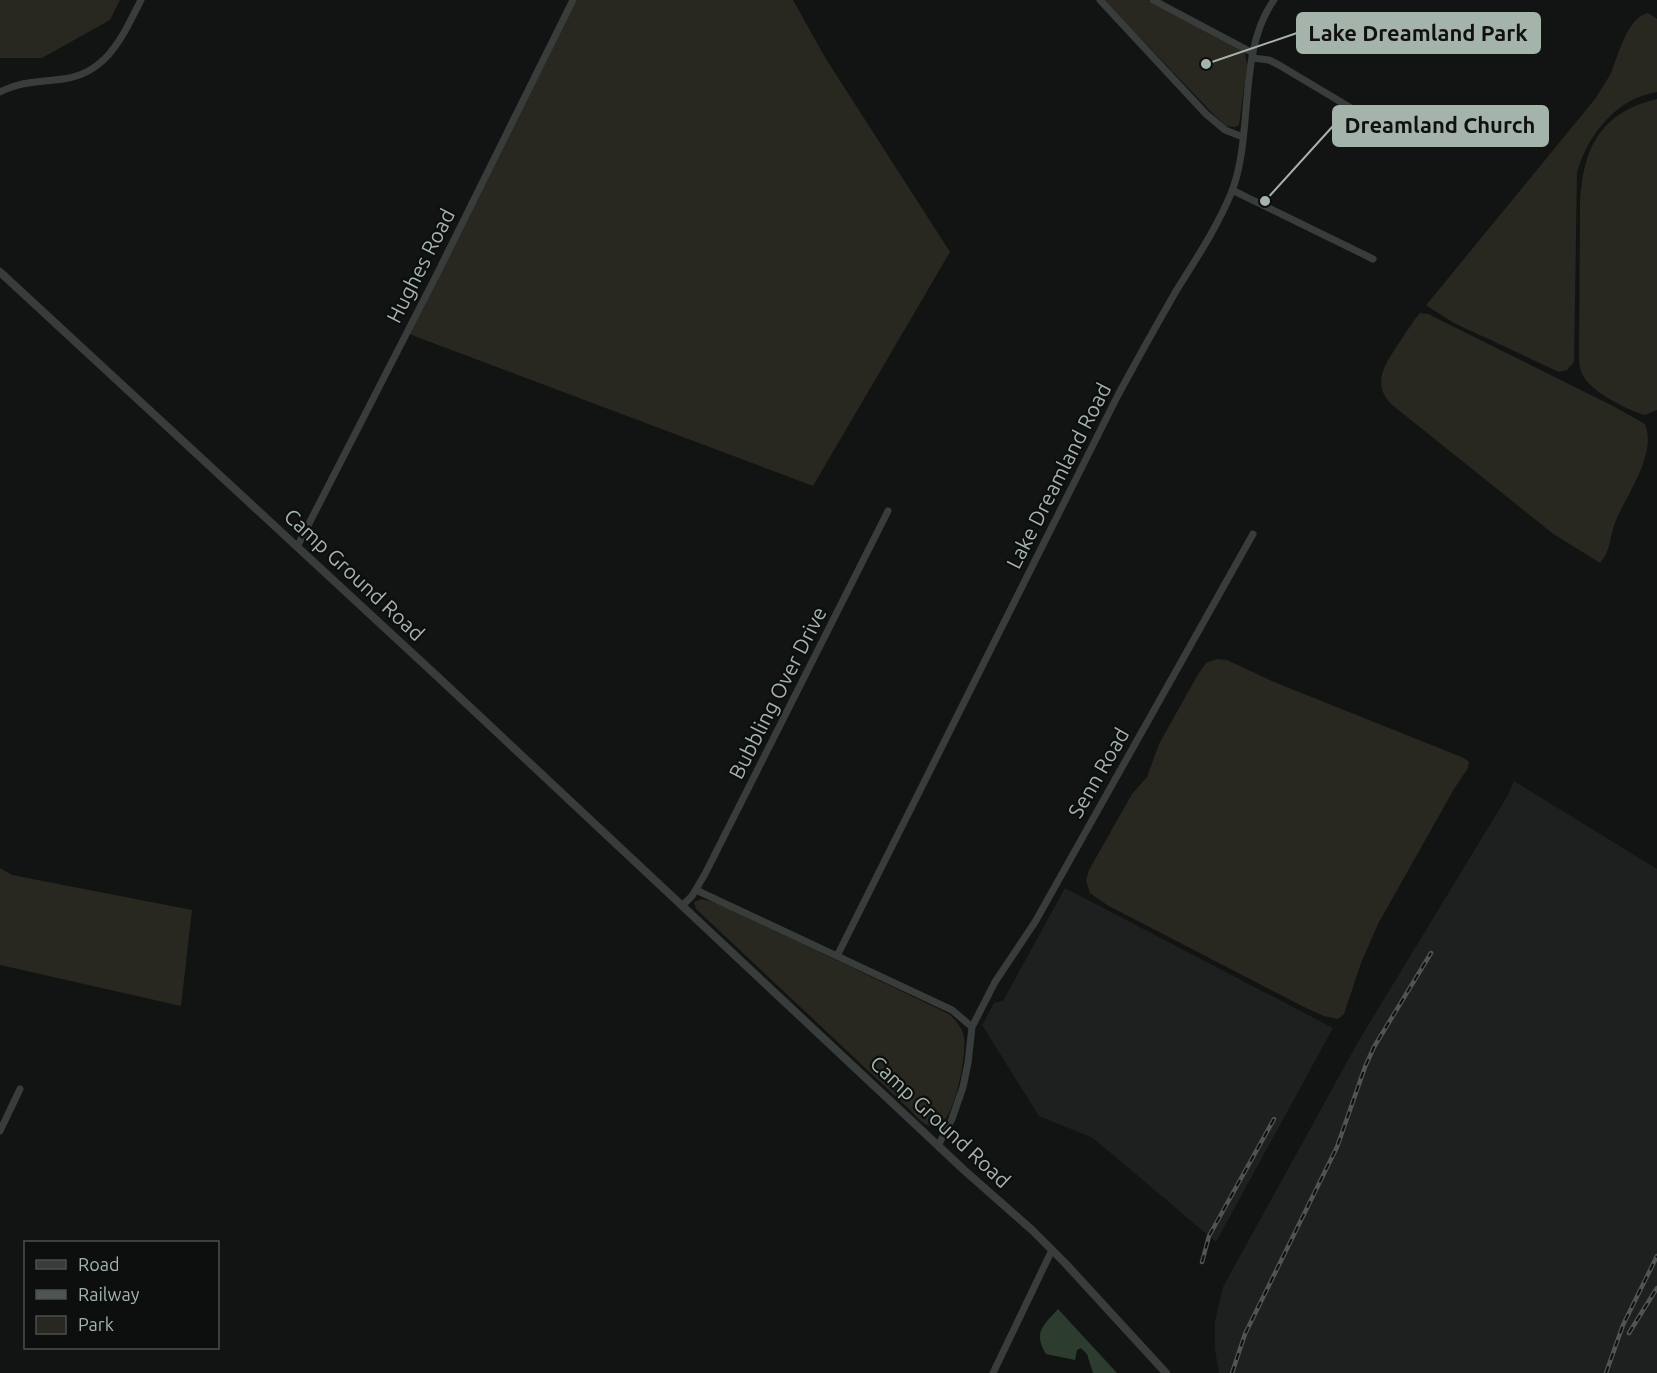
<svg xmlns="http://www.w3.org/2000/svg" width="1657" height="1373" font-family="Ubuntu,sans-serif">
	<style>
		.built { fill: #1e2020 }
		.green { fill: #282720 }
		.water { fill: #2c3c2f }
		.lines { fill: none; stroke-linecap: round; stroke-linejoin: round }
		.minor { stroke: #383d3b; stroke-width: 7 }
		.tertiary { stroke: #383d3b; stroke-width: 8 }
		.rail-casing { stroke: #4e5552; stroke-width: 4.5 }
		.rail { stroke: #0d0e0e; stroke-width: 2; stroke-dasharray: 7; stroke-linecap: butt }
		.labels { text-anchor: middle; stroke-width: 4.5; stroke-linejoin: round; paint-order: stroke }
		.street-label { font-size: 21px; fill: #a4b4aa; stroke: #0d0e0e }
		.leader { fill: none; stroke: #a4b4aa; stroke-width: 2 }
		.callout-dot { fill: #a4b4aa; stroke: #0d0e0e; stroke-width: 2 }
		.callout { fill: #a4b4aa; stroke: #a4b4aa; stroke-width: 2 }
		.callout-label { font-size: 22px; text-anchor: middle; font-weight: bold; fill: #111 }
	</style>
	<rect width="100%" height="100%" fill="#121413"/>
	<!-- built -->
	<path class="built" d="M 1514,781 L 1657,869 L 1657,1373 L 1219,1373 L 1215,1350 L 1215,1321 L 1223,1287 L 1358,1042 L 1508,795 Z
		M 1065,888 L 1333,1028 L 1216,1242 L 1093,1138 L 1039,1116 L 982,1025 L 994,1003 L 1003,1001 Z"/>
	<!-- green -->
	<path class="green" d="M 0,0 L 120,0 L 110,20 L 42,58 L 0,58 Z
		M 576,0 L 793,0 L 826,59 L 950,252 L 813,486 L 409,334 Z
		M 1104,0 L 1147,0 L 1245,52 L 1247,66 L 1239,125 L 1236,127 L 1226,126 L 1216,117 Z
		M 1648,13 L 1657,19 L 1657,92 C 1616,98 1587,136 1577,173 L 1574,362 L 1567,370 L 1559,372 L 1454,323 L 1427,306 L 1427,304 L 1595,99 C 1600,91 1605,83 1610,75 C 1618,57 1627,17 1648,13 Z
		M 1657,99 L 1657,410 L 1645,415 C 1628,411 1591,391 1583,376 C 1580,370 1579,364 1579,357 L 1580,207 C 1582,151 1598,113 1657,99 Z
		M 1420,313 L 1428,314 L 1613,406 L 1645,424 C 1657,453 1628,493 1616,520 C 1610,534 1611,552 1600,563 L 1552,533 L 1391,404 C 1370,382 1387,361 1401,340 C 1407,331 1413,321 1420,313 Z
		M 1217,659 L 1227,660 L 1274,682 L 1464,758 L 1469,762 L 1468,768 L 1454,789 L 1378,924 L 1361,963 L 1344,1014 L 1338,1019 L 1324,1016 L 1304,1007 L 1107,905 L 1090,893 L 1086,881 L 1089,870 L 1132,794 L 1147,777 L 1159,744 L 1197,676 L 1206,663 Z
		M 0,868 L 12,875 L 192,910 L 181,1006 L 0,965 Z
		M 701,899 L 717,903 L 949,1014 C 956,1021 962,1027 964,1037 C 967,1053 955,1124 936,1127 C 925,1128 917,1117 910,1110 L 696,909 L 694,902 Z"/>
	<!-- water -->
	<path class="water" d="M 1058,1309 L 1117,1373 L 1093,1373 L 1087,1354 L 1081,1348 L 1077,1350 L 1075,1360 L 1046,1354 C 1033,1332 1043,1326 1058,1309 Z"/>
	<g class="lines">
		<!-- minor -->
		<path class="minor" d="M 1100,0 L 1206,114 L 1225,130 L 1243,137
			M 1153,0 L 1253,53
			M 1253,58 L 1269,60 L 1279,65 L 1371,120
			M 0,92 C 21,81 41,82 63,79 C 108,73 123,35 141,0
			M 1232,190 L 1373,259
			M 297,547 L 438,272 L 573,0
			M 696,890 L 952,1010 L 972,1027
			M 682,906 L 692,896 L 705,874 L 888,511
			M 837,956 L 1118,395 C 1137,360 1156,326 1176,291 C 1196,259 1218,226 1232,191 C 1254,133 1237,51 1274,0
			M 0,1131 L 20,1089
			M 938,1146 L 952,1119 L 963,1087 L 968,1063 L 972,1027 L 995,982 L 1035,922 L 1253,534
			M 993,1373 L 1052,1250"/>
		<!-- tertiary -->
		<path class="tertiary" d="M 0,272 L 439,678 L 964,1170 L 1032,1230 L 1065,1263 L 1166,1373"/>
		<defs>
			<path id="rail" d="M 1202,1262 L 1209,1236 L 1274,1119
				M 1629,1333 L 1657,1288
				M 1232,1373 L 1245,1334 L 1337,1147 L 1365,1067 L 1374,1047 L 1431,953
				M 1606,1373 L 1623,1325 L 1657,1256"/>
		</defs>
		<!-- rail casing -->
		<use href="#rail" class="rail-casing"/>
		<!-- rail -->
		<use href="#rail" class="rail"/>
	</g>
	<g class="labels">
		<!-- street labels -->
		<g class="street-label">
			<text transform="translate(421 266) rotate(-63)" y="7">Hughes Road</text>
			<text transform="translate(1059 476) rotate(-63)" y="7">Lake Dreamland Road</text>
			<text transform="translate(354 575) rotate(43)" y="7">Camp Ground Road</text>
			<text transform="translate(778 693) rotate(-63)" y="7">Bubbling Over Drive</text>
			<text transform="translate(1099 773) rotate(-60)" y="7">Senn Road</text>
			<text transform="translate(940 1122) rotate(43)" y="7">Camp Ground Road</text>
		</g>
	</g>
	<!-- callouts -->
	<path class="leader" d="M1206 64L1297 33M1265 201L1333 126"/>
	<g class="callout-dot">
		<circle cx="1206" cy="64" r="6"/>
		<circle cx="1265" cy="201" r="6"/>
	</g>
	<g class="callout">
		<rect x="1297" y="13" width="243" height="40" rx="6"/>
		<rect x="1333" y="106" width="215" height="40" rx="6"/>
	</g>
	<g class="callout-label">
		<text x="1418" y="41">Lake Dreamland Park</text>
		<text x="1440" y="133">Dreamland Church</text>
	</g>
	<!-- legend -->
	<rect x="24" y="1241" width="195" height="108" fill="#0d0e0e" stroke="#49504c" stroke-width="1.5"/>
	<rect x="36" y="1260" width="30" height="9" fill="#383d3b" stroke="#49504c" stroke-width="1.5"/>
	<text x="78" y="1271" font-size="18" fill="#a4b4aa">Road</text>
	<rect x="36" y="1290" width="30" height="9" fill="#4e5552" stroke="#49504c" stroke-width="1.5"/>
	<text x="78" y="1301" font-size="18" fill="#a4b4aa">Railway</text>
	<rect x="36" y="1316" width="30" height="18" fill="#282720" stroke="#49504c" stroke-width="1.5"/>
	<text x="78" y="1331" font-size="18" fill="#a4b4aa">Park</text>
</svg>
